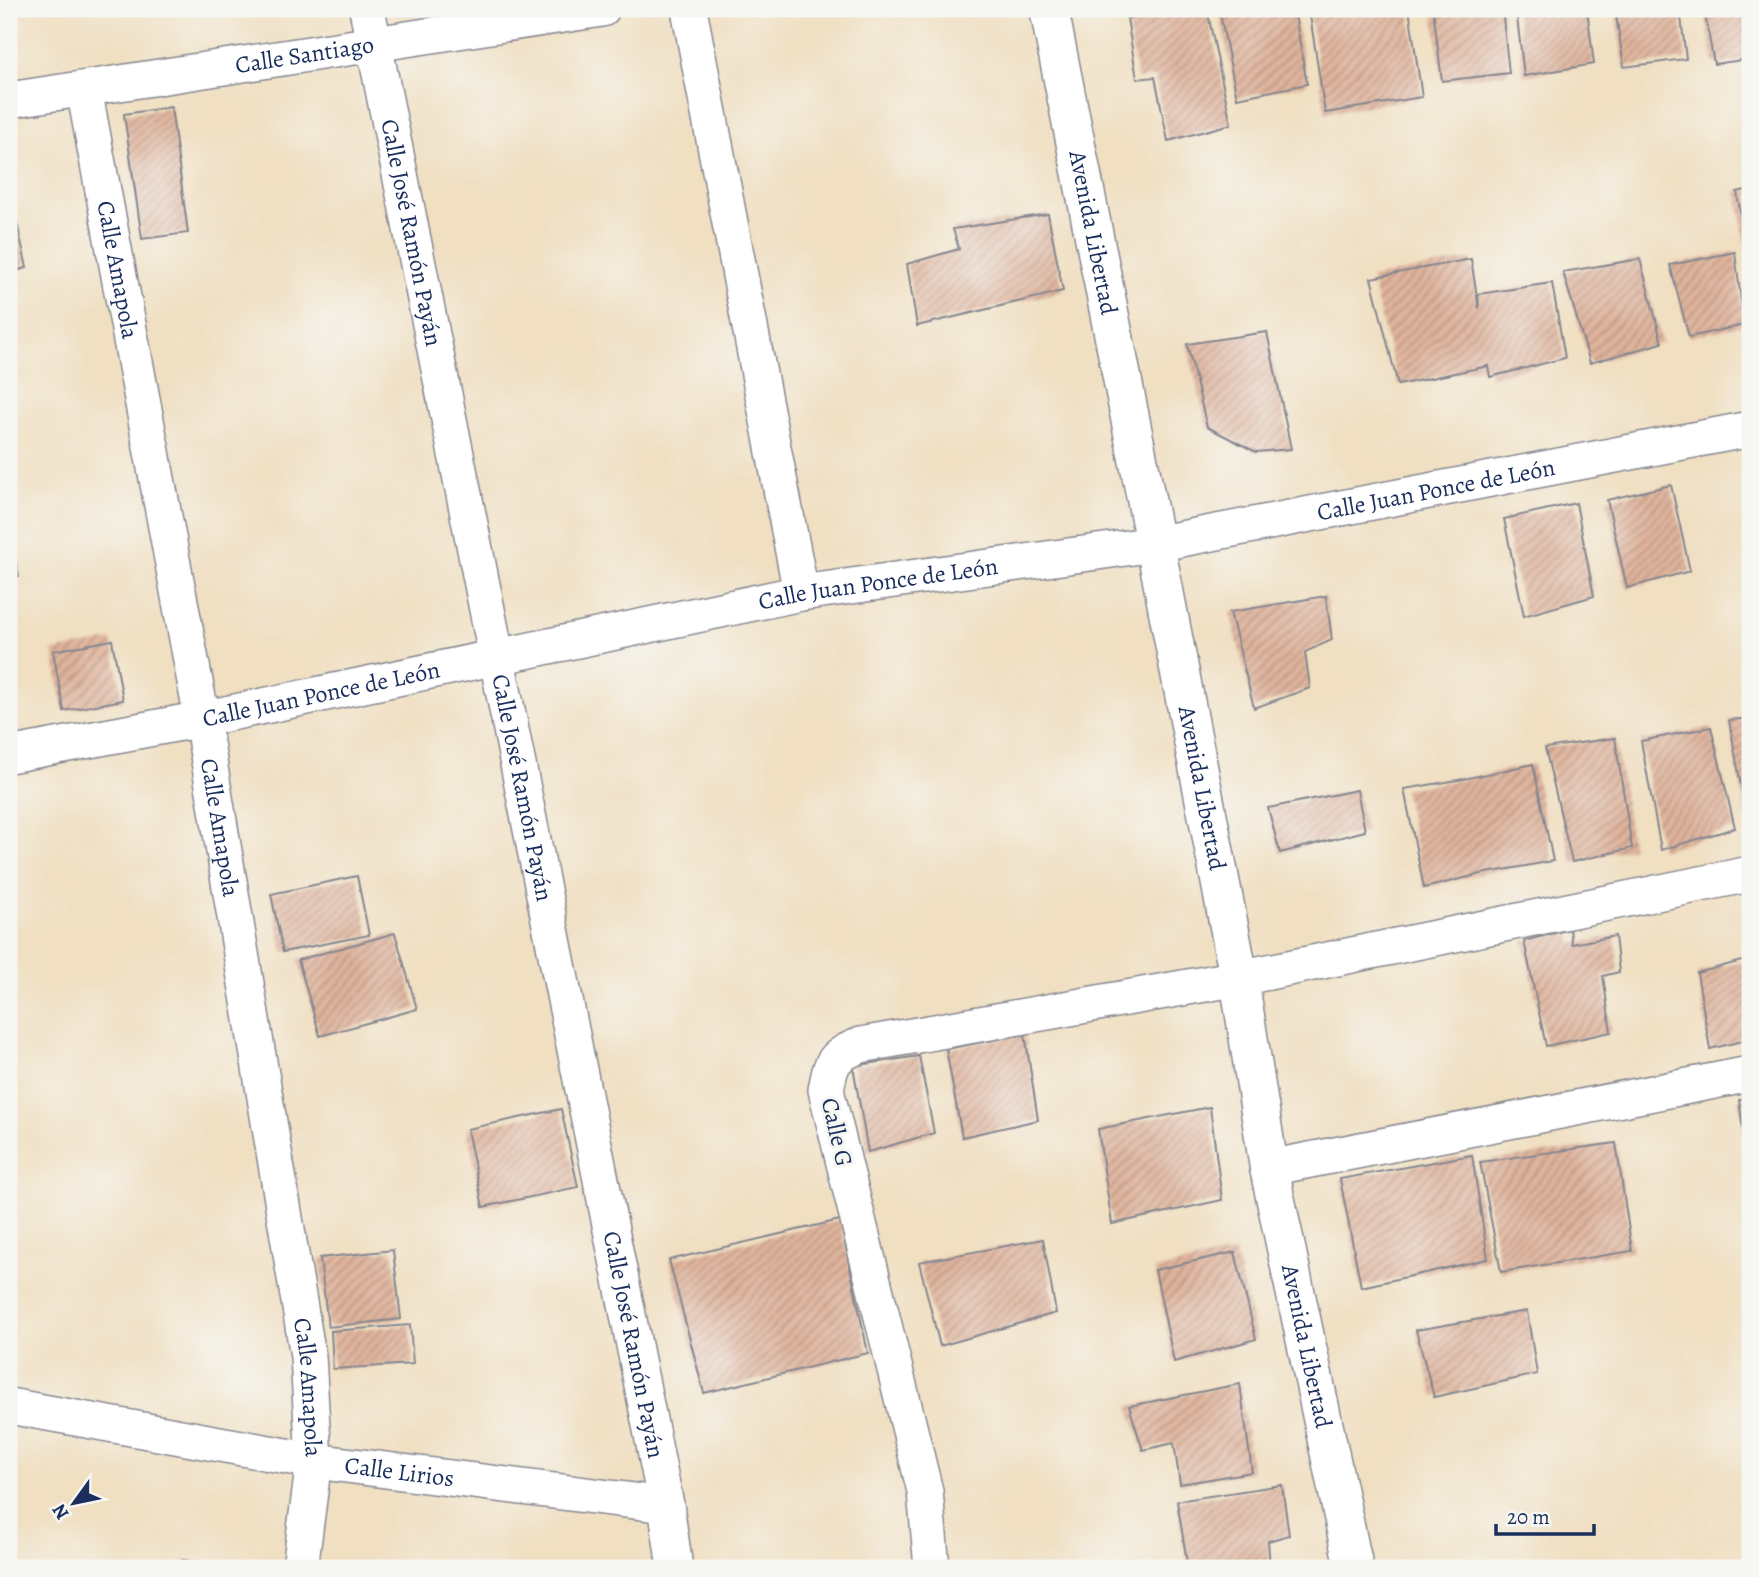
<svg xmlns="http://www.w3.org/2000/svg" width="1759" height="1577" font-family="Alegreya,serif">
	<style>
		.building { fill: url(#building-hatch) }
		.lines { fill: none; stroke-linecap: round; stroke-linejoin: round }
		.minor-casing { stroke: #868790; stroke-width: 38 }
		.tertiary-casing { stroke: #868790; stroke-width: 41 }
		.minor { stroke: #fff; stroke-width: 35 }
		.tertiary { stroke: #fff; stroke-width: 38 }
		.labels { text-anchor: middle; stroke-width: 6; stroke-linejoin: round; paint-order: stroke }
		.street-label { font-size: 24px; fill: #1b2f5e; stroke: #f6f6f2 }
	</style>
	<defs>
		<pattern id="building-hatch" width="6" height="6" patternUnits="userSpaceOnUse" patternTransform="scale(1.75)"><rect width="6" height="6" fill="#e0b49c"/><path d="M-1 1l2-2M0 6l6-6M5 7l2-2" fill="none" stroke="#b59382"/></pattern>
	</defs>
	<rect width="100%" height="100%" fill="#f6f6f2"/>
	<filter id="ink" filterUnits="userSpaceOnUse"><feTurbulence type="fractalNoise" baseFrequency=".0143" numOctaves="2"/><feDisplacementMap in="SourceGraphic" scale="14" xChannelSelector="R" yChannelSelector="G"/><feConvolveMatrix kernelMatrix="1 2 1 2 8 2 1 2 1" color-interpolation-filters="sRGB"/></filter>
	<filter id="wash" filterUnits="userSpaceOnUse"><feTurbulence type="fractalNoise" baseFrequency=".00686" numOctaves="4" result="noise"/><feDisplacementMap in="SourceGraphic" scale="28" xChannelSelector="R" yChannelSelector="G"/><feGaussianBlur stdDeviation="1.57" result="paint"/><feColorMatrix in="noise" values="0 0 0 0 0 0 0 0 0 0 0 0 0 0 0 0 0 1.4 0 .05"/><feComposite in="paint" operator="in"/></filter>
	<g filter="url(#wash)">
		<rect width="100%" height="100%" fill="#f0dfc1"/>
		<g id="blocks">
			<!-- building -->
			<path class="building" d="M 1183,9 L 1207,9 L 1231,124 L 1168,141 L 1155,77 L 1137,79 L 1127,18 Z
				M 1219,9 L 1294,9 L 1307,84 L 1237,98 Z
				M 1309,9 L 1409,9 L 1422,97 L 1325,113 Z
				M 1433,9 L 1502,9 L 1509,73 L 1442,81 Z
				M 1516,9 L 1587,9 L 1594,64 L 1524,76 Z
				M 1615,9 L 1680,9 L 1686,59 L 1624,67 Z
				M 1704,9 L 1750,9 L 1750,59 L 1714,64 Z
				M 171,107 L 188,233 L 142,239 L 124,114 Z
				M 9,187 L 27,268 L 9,272 Z
				M 1750,189 L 1750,267 L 1749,267 L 1737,192 Z
				M 1048,214 L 1063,291 L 917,326 L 907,264 L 959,249 L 953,229 Z
				M 1735,252 L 1744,325 L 1689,337 L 1670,265 Z
				M 1471,259 L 1479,309 L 1478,294 L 1552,283 L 1565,358 L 1490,377 L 1488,366 L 1398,385 L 1371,278 Z
				M 1640,259 L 1662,343 L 1590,363 L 1563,272 Z
				M 1267,332 L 1291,449 L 1256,452 L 1207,427 L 1187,344 Z
				M 1671,485 L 1690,571 L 1627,588 L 1607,500 Z
				M 1576,503 L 1594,596 L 1524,616 L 1504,519 Z
				M 9,533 L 19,576 L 9,578 Z
				M 1326,596 L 1332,640 L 1305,652 L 1310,688 L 1254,708 L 1230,612 Z
				M 112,640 L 123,700 L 64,711 L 53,651 Z
				M 1750,718 L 1750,824 L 1748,825 L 1729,720 Z
				M 1711,727 L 1735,828 L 1661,850 L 1641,741 Z
				M 1615,738 L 1632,848 L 1572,862 L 1545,748 Z
				M 1533,764 L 1553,861 L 1481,874 L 1424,888 L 1404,789 L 1464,779 Z
				M 1357,790 L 1365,831 L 1280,853 L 1268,808 Z
				M 357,876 L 369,935 L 283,952 L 271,894 Z
				M 1570,929 L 1572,944 L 1615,936 L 1619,972 L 1603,976 L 1611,1032 L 1546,1046 L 1524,941 Z
				M 395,933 L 417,1009 L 320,1036 L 298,960 Z
				M 1749,959 L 1750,967 L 1750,1039 L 1710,1049 L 1697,973 Z
				M 1025,1034 L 1038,1120 L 962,1137 L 946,1049 Z
				M 919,1056 L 934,1133 L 868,1152 L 853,1066 Z
				M 1750,1098 L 1750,1172 L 1749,1172 L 1739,1100 Z
				M 1210,1107 L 1222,1200 L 1112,1224 L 1098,1129 Z
				M 561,1109 L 578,1187 L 483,1207 L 467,1129 Z
				M 1616,1143 L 1632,1251 L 1501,1272 L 1480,1162 Z
				M 1472,1155 L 1488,1259 L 1361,1287 L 1340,1179 Z
				M 840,1220 L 868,1353 L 704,1393 L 669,1260 Z
				M 1043,1239 L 1056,1313 L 940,1346 L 919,1262 Z
				M 393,1250 L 401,1319 L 328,1327 L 320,1258 Z
				M 1235,1252 L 1256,1339 L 1174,1362 L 1155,1270 Z
				M 1527,1311 L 1537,1374 L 1434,1397 L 1416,1330 Z
				M 410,1325 L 413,1364 L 333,1369 L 331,1331 Z
				M 1240,1384 L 1252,1472 L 1180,1484 L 1174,1443 L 1143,1450 L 1129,1406 Z
				M 1282,1485 L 1289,1535 L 1268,1541 L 1270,1568 L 1188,1568 L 1177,1501 Z
				M 183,1560 L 232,1567 L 232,1568 L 182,1568 Z"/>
		</g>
	</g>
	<g filter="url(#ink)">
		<use href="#blocks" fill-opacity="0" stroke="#868790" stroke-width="2"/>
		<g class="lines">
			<defs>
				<g id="minor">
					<path id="s1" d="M 367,9 L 666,1505 L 675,1568"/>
					<path d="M 689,9 L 801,593"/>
					<path id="s2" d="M 84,89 L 202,719 L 308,1356 L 314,1461 L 300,1568"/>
					<path id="s3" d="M 9,100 L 602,9"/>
					<path id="s4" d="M 9,755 L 202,719 L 801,593 L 1155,544 L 1750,429"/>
					<path d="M 1269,1168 L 1750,1074"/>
					<path id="s5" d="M 9,1406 L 314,1461 L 666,1505"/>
					<path d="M 932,1568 L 925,1491 L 826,1090 C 831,1061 833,1056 861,1045 L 1239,978 L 1750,874"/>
				</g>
				<g id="tertiary">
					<path id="s6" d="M 1049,9 L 1155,544 L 1239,978 L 1269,1168 L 1354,1568"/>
				</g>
			</defs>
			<!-- minor casing -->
			<use href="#minor" class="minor-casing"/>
			<!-- tertiary casing -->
			<use href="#tertiary" class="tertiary-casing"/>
			<!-- minor -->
			<use href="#minor" class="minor"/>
			<!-- tertiary -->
			<use href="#tertiary" class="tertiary"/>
		</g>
	</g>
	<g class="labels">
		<!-- street labels -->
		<g class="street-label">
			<text dy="8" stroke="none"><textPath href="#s3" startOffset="299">Calle Santiago</textPath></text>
			<text dy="8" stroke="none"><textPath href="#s1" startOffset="228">Calle José Ramón Payán</textPath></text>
			<text dy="8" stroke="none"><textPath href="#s6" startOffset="228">Avenida Libertad</textPath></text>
			<text dy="8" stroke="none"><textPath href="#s2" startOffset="184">Calle Amapola</textPath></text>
			<text dy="8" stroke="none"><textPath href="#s4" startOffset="1452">Calle Juan Ponce de León</textPath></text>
			<text dy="8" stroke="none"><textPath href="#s4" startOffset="886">Calle Juan Ponce de León</textPath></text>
			<text dy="8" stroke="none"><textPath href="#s4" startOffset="318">Calle Juan Ponce de León</textPath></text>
			<text dy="8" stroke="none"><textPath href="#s1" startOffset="794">Calle José Ramón Payán</textPath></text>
			<text dy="8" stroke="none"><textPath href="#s6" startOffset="794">Avenida Libertad</textPath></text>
			<text dy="8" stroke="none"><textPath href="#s2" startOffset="751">Calle Amapola</textPath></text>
			<text transform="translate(837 1132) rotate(77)" y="8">Calle G</text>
			<text dy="8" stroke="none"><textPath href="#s1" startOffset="1362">Calle José Ramón Payán</textPath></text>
			<text dy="8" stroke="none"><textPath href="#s6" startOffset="1362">Avenida Libertad</textPath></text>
			<text dy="8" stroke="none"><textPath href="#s2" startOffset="1318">Calle Amapola</textPath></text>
			<text dy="8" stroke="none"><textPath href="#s5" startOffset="396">Calle Lirios</textPath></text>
		</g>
	</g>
	<!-- margin -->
	<rect width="1759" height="1577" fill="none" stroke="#f6f6f2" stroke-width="35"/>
	<!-- north arrow -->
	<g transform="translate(74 1503) rotate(237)" stroke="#f6f6f2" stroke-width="5" paint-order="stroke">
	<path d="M0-5L12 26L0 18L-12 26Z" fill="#1b2f5e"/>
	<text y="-10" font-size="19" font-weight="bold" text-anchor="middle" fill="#1b2f5e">N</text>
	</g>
	<!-- scale -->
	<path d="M1496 1524v10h98v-10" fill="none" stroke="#1b2f5e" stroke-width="3.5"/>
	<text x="1507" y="1524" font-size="21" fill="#1b2f5e" stroke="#f6f6f2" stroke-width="5" paint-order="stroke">20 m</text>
</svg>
